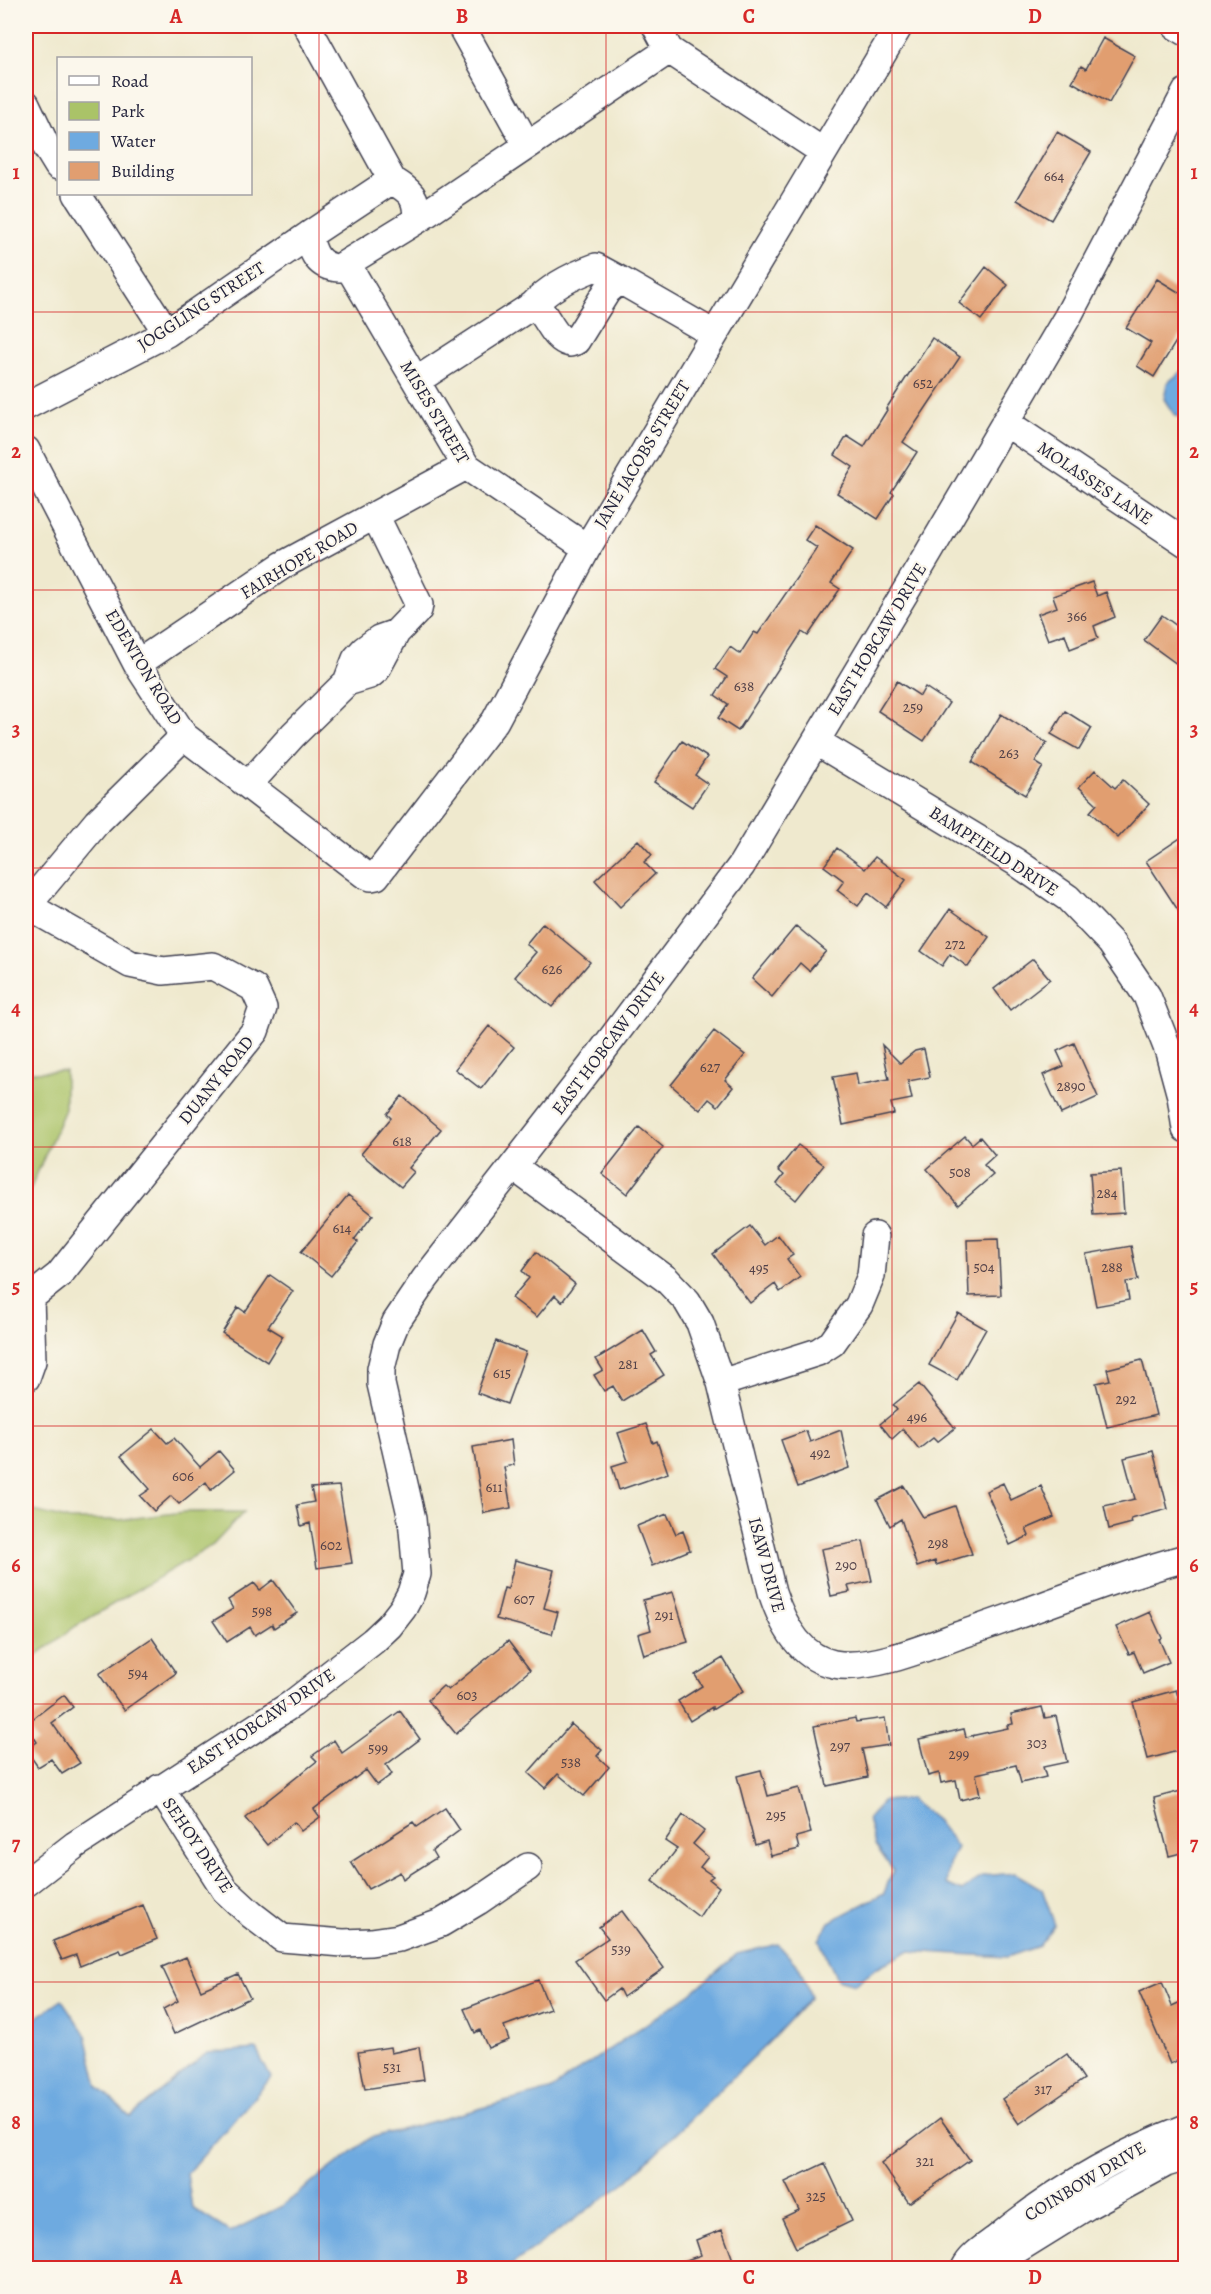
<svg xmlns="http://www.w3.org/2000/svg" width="1211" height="2294" font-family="Alegreya,serif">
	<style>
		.green { fill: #aac368; stroke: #667252; stroke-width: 1.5 }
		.water { fill: #6eaae0; stroke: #48668e; stroke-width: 1.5 }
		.building { fill: #e19e70 }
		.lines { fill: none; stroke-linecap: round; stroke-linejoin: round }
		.minor-casing { stroke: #414051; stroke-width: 30 }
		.minor { stroke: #fff; stroke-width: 27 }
		.grid { fill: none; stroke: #d62828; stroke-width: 1.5; stroke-opacity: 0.55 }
		.labels { text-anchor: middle; stroke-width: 4.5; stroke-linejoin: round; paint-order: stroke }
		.number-label { font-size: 15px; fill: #524148 }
		.street-label { font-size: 18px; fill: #22223b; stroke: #fbf7ec }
		.neatline { fill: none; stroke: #d62828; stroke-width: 2 }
		.grid-label { font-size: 20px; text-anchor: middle; font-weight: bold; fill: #d62828 }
	</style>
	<rect width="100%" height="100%" fill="#fbf7ec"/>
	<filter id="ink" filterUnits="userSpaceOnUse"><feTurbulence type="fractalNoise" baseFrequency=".0167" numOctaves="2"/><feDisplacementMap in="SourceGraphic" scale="12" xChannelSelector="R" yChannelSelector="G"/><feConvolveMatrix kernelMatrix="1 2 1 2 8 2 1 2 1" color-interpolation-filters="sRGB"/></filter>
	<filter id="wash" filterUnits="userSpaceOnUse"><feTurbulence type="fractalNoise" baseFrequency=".008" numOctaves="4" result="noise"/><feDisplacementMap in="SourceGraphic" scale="24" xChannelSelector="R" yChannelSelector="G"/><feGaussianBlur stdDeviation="1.35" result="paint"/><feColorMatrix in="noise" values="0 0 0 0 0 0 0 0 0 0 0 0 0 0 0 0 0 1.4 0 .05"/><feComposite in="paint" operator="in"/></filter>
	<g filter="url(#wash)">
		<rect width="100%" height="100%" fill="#efe9ce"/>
		<!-- green -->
		<path class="green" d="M 65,1071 L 65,1109 L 30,1190 L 26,1193 L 26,1072 Z
			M 26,1509 L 70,1520 L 119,1520 L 184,1512 L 244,1512 L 213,1545 L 76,1626 L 26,1663 Z"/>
		<!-- water -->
		<path class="water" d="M 1185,369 L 1185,418 L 1175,416 L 1164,399 L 1167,383 Z
			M 910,1799 L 936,1820 L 957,1847 L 949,1865 L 946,1884 L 962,1891 L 983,1876 L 1015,1873 L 1042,1889 L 1055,1925 L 1039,1946 L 1007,1957 L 908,1951 L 876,1968 L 855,1984 L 837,1979 L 819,1940 L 829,1922 L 884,1893 L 893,1870 L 875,1845 L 868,1819 L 883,1801 Z
			M 778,1944 L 800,1969 L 811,1997 L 774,2037 L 627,2181 L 507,2268 L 26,2268 L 26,2025 L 62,2000 L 86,2035 L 98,2086 L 130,2117 L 207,2053 L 256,2049 L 271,2078 L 187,2174 L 192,2208 L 230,2232 L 282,2206 L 370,2138 L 550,2090 L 691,1993 L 737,1954 Z"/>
		<g id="blocks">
			<!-- building -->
			<path class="building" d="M 1103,38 L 1135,56 L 1109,103 L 1072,82 L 1081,66 L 1086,69 Z
				M 1057,132 L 1091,152 L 1051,220 L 1017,200 Z
				M 986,267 L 1008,285 L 981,320 L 959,303 Z
				M 1157,279 L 1185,296 L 1185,339 L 1180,335 L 1154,377 L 1137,366 L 1151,343 L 1126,328 Z
				M 932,338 L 960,357 L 903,442 L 917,452 L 891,492 L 894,494 L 878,519 L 837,493 L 853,467 L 835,455 L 847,436 L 864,447 L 887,410 L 886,409 Z
				M 815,525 L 853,550 L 831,583 L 840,589 L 808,636 L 802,632 L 738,731 L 718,718 L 728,704 L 715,695 L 727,677 L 715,669 L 730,647 L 740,654 L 754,632 L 758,634 L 817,548 L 805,540 Z
				M 1092,582 L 1097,596 L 1106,592 L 1115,617 L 1094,626 L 1098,638 L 1070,649 L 1065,634 L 1048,640 L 1038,614 L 1057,607 L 1053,596 Z
				M 1162,615 L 1185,632 L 1185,667 L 1179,662 L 1177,664 L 1144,640 Z
				M 897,681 L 920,696 L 925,687 L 949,703 L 924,741 L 878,711 Z
				M 1065,711 L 1092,728 L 1079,750 L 1051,734 Z
				M 1001,714 L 1047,743 L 1035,762 L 1043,767 L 1025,795 L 972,762 Z
				M 682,741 L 707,757 L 695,775 L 708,784 L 692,807 L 654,782 Z
				M 1095,770 L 1115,788 L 1123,780 L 1149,804 L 1118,838 L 1090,812 L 1097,804 L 1079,787 Z
				M 1185,835 L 1185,921 L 1146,861 Z
				M 638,840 L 652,855 L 644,862 L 655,874 L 620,907 L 595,880 Z
				M 837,848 L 865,869 L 875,857 L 906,880 L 886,907 L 868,893 L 858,906 L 837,890 L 844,881 L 824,866 Z
				M 950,909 L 989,937 L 968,967 L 950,954 L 942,966 L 921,951 Z
				M 543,923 L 590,962 L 552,1007 L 515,977 L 536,952 L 526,944 Z
				M 796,926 L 826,951 L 809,971 L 800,963 L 772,997 L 752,979 Z
				M 1033,959 L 1050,979 L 1010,1010 L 994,989 Z
				M 489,1026 L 514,1047 L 481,1089 L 455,1069 Z
				M 714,1031 L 745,1055 L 725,1080 L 733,1087 L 718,1106 L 709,1099 L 700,1110 L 671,1085 Z
				M 1074,1043 L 1098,1097 L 1061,1114 L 1043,1075 L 1064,1066 L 1057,1051 Z
				M 882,1045 L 900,1063 L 915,1051 L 924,1049 L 930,1077 L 908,1081 L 912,1099 L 891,1103 L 894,1114 L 843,1125 L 833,1077 L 856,1073 L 858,1085 L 889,1079 Z
				M 402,1096 L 441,1129 L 409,1168 L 414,1172 L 401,1187 L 361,1154 L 391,1118 L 387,1114 Z
				M 639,1127 L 663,1147 L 627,1194 L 602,1174 Z
				M 965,1136 L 972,1144 L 980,1137 L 995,1155 L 984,1165 L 993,1175 L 958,1205 L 927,1169 Z
				M 798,1145 L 824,1165 L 796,1200 L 777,1184 L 784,1175 L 778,1170 Z
				M 1121,1171 L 1124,1213 L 1093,1215 L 1090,1173 Z
				M 348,1195 L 373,1215 L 354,1240 L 358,1242 L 331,1276 L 301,1252 Z
				M 750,1226 L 765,1245 L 778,1235 L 793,1255 L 787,1259 L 800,1277 L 780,1292 L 775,1284 L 750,1303 L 713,1254 Z
				M 998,1239 L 1001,1295 L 969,1296 L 967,1240 Z
				M 1131,1246 L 1138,1280 L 1126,1282 L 1129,1300 L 1096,1306 L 1086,1254 Z
				M 536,1252 L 575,1284 L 562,1302 L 555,1295 L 537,1317 L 512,1298 L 529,1278 L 522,1271 Z
				M 270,1275 L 293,1291 L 268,1327 L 283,1336 L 267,1362 L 222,1333 L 238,1307 L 245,1312 Z
				M 958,1313 L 986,1329 L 957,1380 L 929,1365 Z
				M 643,1330 L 656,1352 L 651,1355 L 664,1375 L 622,1401 L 613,1386 L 604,1391 L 594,1375 L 603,1370 L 596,1359 Z
				M 496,1341 L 526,1352 L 507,1404 L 477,1393 Z
				M 1142,1360 L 1156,1415 L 1107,1427 L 1096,1383 L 1110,1380 L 1107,1369 Z
				M 919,1384 L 955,1428 L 937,1442 L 933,1438 L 919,1449 L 903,1429 L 892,1439 L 880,1424 L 897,1410 L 893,1405 Z
				M 646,1424 L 653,1443 L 657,1441 L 668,1473 L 619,1490 L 612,1466 L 628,1461 L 618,1433 Z
				M 154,1429 L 167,1443 L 174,1438 L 200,1467 L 219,1451 L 235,1470 L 211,1490 L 206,1482 L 179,1504 L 171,1496 L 154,1511 L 140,1496 L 150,1489 L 121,1456 Z
				M 841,1430 L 849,1468 L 798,1487 L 781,1440 L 806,1431 L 810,1442 Z
				M 511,1440 L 514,1465 L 504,1467 L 511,1508 L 484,1513 L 473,1447 Z
				M 1153,1451 L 1168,1509 L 1131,1519 L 1132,1523 L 1109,1529 L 1104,1506 L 1135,1499 L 1124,1458 Z
				M 1003,1483 L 1011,1500 L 1041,1486 L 1054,1517 L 1026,1529 L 1029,1536 L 1010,1545 L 986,1491 Z
				M 339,1486 L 352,1563 L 317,1568 L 310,1523 L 301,1526 L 297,1505 L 314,1502 L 311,1488 Z
				M 904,1486 L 923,1517 L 955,1506 L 972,1554 L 936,1565 L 935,1561 L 917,1567 L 901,1519 L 890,1526 L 877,1500 Z
				M 667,1514 L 676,1534 L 683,1531 L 690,1550 L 652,1566 L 637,1526 Z
				M 863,1541 L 872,1581 L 848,1586 L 850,1592 L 831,1596 L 821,1549 Z
				M 515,1560 L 554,1570 L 544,1608 L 558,1612 L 552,1634 L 496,1619 L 504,1588 L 508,1589 Z
				M 273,1580 L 297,1613 L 274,1628 L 272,1624 L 255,1635 L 250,1627 L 227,1642 L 213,1621 L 233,1609 L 228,1600 L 254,1583 L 260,1590 Z
				M 673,1592 L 688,1642 L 644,1655 L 638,1634 L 651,1630 L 643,1600 Z
				M 1150,1612 L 1162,1638 L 1159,1639 L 1169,1662 L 1143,1673 L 1134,1652 L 1129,1654 L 1116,1627 Z
				M 152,1638 L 176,1673 L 124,1710 L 99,1674 Z
				M 508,1641 L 530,1670 L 456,1734 L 428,1700 L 443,1686 L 448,1690 Z
				M 723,1658 L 743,1691 L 712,1710 L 712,1707 L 690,1721 L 678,1701 L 702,1686 L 695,1675 Z
				M 1176,1690 L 1180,1703 L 1185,1702 L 1185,1749 L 1148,1759 L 1133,1702 Z
				M 64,1695 L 73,1707 L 52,1723 L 80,1763 L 62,1774 L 51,1759 L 38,1767 L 26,1750 L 37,1742 L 26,1724 Z
				M 1042,1707 L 1045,1718 L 1056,1716 L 1067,1762 L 1043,1767 L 1046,1777 L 1021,1783 L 1016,1765 L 976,1774 L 980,1795 L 960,1800 L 956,1780 L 941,1783 L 939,1773 L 928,1776 L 919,1739 L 964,1729 L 966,1737 L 1008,1728 L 1007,1725 L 1013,1724 L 1011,1714 Z
				M 400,1711 L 420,1739 L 386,1765 L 392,1774 L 377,1785 L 366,1770 L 314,1809 L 320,1817 L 301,1831 L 294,1822 L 267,1845 L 245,1818 L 317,1761 L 312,1756 L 334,1740 L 342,1753 Z
				M 855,1718 L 856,1722 L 885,1718 L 889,1745 L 862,1749 L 868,1777 L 827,1786 L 814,1726 Z
				M 571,1724 L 602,1750 L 597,1756 L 609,1767 L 584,1796 L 558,1774 L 545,1788 L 528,1773 Z
				M 761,1770 L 768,1796 L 799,1788 L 811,1833 L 796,1837 L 799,1849 L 771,1856 L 767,1841 L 755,1845 L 737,1776 Z
				M 1185,1790 L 1185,1852 L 1169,1856 L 1154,1798 Z
				M 445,1808 L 460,1830 L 432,1851 L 436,1858 L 403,1879 L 400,1872 L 368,1889 L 351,1862 L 413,1822 L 417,1827 Z
				M 683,1815 L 704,1831 L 693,1844 L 708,1857 L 700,1867 L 713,1876 L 709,1879 L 719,1887 L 699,1917 L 652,1881 L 677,1849 L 665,1841 Z
				M 143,1905 L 157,1939 L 122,1954 L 120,1950 L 80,1966 L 76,1955 L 62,1960 L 53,1941 Z
				M 622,1911 L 664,1968 L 623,1997 L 619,1989 L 604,2000 L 575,1960 L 608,1938 L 599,1927 Z
				M 186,1957 L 201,1990 L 238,1974 L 250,1998 L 174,2034 L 163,2009 L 178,2001 L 162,1967 Z
				M 538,1980 L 550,2009 L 504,2026 L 509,2040 L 488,2048 L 480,2030 L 475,2033 L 464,2009 Z
				M 1162,1982 L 1172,2006 L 1185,2000 L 1185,2057 L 1170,2064 L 1139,1992 Z
				M 390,2047 L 391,2053 L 419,2047 L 424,2080 L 365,2089 L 358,2052 Z
				M 1067,2054 L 1084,2079 L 1019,2124 L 1002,2099 Z
				M 940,2118 L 970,2160 L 909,2203 L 881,2163 Z
				M 825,2163 L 852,2221 L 796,2248 L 782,2218 L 799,2210 L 785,2182 Z
				M 722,2230 L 736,2268 L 669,2268 L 669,2266 L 701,2255 L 696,2240 Z"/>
		</g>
	</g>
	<g filter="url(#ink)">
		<use href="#blocks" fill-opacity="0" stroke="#414051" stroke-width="1.5"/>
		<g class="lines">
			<defs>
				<path id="minor" d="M 307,26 L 392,180
					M 461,26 L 527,145
					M 656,26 L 669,50 L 822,151
					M 1176,26 L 1186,32
					M 26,104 L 47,148 L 58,166
					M 392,180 C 411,192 417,196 417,220 L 339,268 C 318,267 312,253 309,235 Z
					M 77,194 L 167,333
					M 417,220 L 669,50
					M 347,264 L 466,466 L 587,548
					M 533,305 C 549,288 574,275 596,267 L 620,280
					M 416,381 L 533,305 C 549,314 551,338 570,343 L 576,341 L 607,291 L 620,280 L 714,334
					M 26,406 L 167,333 L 309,235
					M 1005,422 L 1186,543
					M 26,450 L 137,664 L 184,736 L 364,874 L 371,877 L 376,876 L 495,721 L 587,548 L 899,26
					M 137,664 L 283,565 L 466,466
					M 347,682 L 370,675 L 376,670 L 396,633 L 418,610 L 419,605 L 375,515
					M 817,742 L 1016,862 L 1068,898 L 1111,943 L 1147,996 L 1169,1052 L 1181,1096 L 1186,1129
					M 248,785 L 293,735 L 347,682 L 356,659 L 364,650 L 379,639 L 396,633
					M 26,905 L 130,964 L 163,971 L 213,966 L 254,988 L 263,1008 L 255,1031 L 59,1275 L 30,1298 L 26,1299
					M 26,907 L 97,822 L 184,736
					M 514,1167 L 666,1279 L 687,1301 L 700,1323 L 721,1383 L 772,1592 C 782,1623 799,1658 834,1664 C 868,1671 925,1648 957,1636 C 1033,1611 1108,1579 1186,1558
					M 26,1378 L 32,1361 L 30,1298
					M 721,1383 L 818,1352 L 832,1343 L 859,1305 L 871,1276 L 875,1236
					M 160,1788 L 225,1890 L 252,1915 L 282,1938 L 343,1943 L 371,1942 L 399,1938 L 441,1923 L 478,1901 L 528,1867
					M 26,1883 L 75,1845 L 292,1704 L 373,1641 L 389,1626 L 403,1608 L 411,1593 L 417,1574 L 412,1519 L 381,1384 L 381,1369 L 387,1344 L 396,1322 L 425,1279 L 592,1065 L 741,866 L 928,554 L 1068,316 L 1186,92
					M 965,2268 C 971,2256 984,2248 995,2240 C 1051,2193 1118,2154 1186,2128
					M 987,2268 L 1087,2206 L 1166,2163 L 1186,2157"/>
			</defs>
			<!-- minor casing -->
			<use href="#minor" class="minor-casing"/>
			<!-- minor -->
			<use href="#minor" class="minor"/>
		</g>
	</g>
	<!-- grid -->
	<path class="grid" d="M 319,26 L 319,2268M 606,26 L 606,2268M 892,26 L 892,2268M 26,312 L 1186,312M 26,590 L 1186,590M 26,868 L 1186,868M 26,1147 L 1186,1147M 26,1426 L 1186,1426M 26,1704 L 1186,1704M 26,1982 L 1186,1982"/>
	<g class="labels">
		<!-- number labels -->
		<g class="number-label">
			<text x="1054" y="181">664</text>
			<text x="923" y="388">652</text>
			<text x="1077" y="621">366</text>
			<text x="744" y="691">638</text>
			<text x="913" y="712">259</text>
			<text x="1009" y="758">263</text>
			<text x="955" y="949">272</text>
			<text x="552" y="974">626</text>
			<text x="710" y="1072">627</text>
			<text x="1071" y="1091">2890</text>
			<text x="402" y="1146">618</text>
			<text x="960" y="1177">508</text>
			<text x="1107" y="1198">284</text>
			<text x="342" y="1233">614</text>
			<text x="984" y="1272">504</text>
			<text x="1112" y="1272">288</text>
			<text x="759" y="1273">495</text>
			<text x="628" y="1369">281</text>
			<text x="502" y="1378">615</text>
			<text x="1126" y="1404">292</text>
			<text x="917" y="1422">496</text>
			<text x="820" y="1458">492</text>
			<text x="183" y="1481">606</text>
			<text x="494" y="1492">611</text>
			<text x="938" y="1548">298</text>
			<text x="331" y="1550">602</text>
			<text x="846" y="1570">290</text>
			<text x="524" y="1604">607</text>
			<text x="262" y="1616">598</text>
			<text x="664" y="1620">291</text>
			<text x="138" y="1678">594</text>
			<text x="467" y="1700">603</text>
			<text x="1037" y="1748">303</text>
			<text x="840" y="1751">297</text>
			<text x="378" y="1753">599</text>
			<text x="959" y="1759">299</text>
			<text x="571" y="1767">538</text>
			<text x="776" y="1820">295</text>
			<text x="621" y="1954">539</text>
			<text x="392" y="2072">531</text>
			<text x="1043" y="2094">317</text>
			<text x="925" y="2166">321</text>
			<text x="816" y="2201">325</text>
		</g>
		<!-- street labels -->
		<g class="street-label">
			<text transform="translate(201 306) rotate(-33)" y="6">JOGGLING STREET</text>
			<text transform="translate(435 412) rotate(59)" y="6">MISES STREET</text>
			<text transform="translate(642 454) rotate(-59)" y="6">JANE JACOBS STREET</text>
			<text transform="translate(1095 483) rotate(34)" y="6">MOLASSES LANE</text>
			<text transform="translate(299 560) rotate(-31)" y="6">FAIRHOPE ROAD</text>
			<text transform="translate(877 639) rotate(-59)" y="6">EAST HOBCAW DRIVE</text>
			<text transform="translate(144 667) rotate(59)" y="6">EDENTON ROAD</text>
			<text transform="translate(994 851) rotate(33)" y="6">BAMPFIELD DRIVE</text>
			<text transform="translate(608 1043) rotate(-53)" y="6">EAST HOBCAW DRIVE</text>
			<text transform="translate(216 1080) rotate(-51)" y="6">DUANY ROAD</text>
			<text transform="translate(767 1565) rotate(75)" y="6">ISAW DRIVE</text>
			<text transform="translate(261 1721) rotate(-34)" y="6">EAST HOBCAW DRIVE</text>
			<text transform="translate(198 1845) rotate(56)" y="6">SEHOY DRIVE</text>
			<text transform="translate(1085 2181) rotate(-31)" y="6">COINBOW DRIVE</text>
		</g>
	</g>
	<!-- margin -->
	<rect width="1211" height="2294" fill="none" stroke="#fbf7ec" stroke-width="66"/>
	<!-- legend -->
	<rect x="57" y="57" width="195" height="138" fill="#fbf7ec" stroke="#a4a2a5" stroke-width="1.5"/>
	<rect x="69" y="76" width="30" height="9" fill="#ffffff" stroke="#a4a2a5" stroke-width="1.5"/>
	<text x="111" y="87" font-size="18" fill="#22223b">Road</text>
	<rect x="69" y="102" width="30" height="18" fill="#aac368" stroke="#a4a2a5" stroke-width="1.5"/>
	<text x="111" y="117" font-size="18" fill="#22223b">Park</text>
	<rect x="69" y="132" width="30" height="18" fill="#6eaae0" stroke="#a4a2a5" stroke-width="1.5"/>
	<text x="111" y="147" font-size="18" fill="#22223b">Water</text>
	<rect x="69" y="162" width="30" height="18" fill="#e19e70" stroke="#a4a2a5" stroke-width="1.5"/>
	<text x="111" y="177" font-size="18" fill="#22223b">Building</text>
	<rect x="33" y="33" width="1145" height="2228" class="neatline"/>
	<g class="grid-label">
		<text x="176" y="23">A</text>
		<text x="462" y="23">B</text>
		<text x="749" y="23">C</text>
		<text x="1035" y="23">D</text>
		<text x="16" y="179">1</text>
		<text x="1194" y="179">1</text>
		<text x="16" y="458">2</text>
		<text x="1194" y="458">2</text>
		<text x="16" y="736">3</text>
		<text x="1194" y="736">3</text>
		<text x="16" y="1015">4</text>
		<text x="1194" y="1015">4</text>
		<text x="16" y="1293">5</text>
		<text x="1194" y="1293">5</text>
		<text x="16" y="1572">6</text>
		<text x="1194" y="1572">6</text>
		<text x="16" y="1850">7</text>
		<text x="1194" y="1850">7</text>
		<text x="16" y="2129">8</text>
		<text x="1194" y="2129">8</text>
		<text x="176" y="2284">A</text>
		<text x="462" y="2284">B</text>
		<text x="749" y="2284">C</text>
		<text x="1035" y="2284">D</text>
	</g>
</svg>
